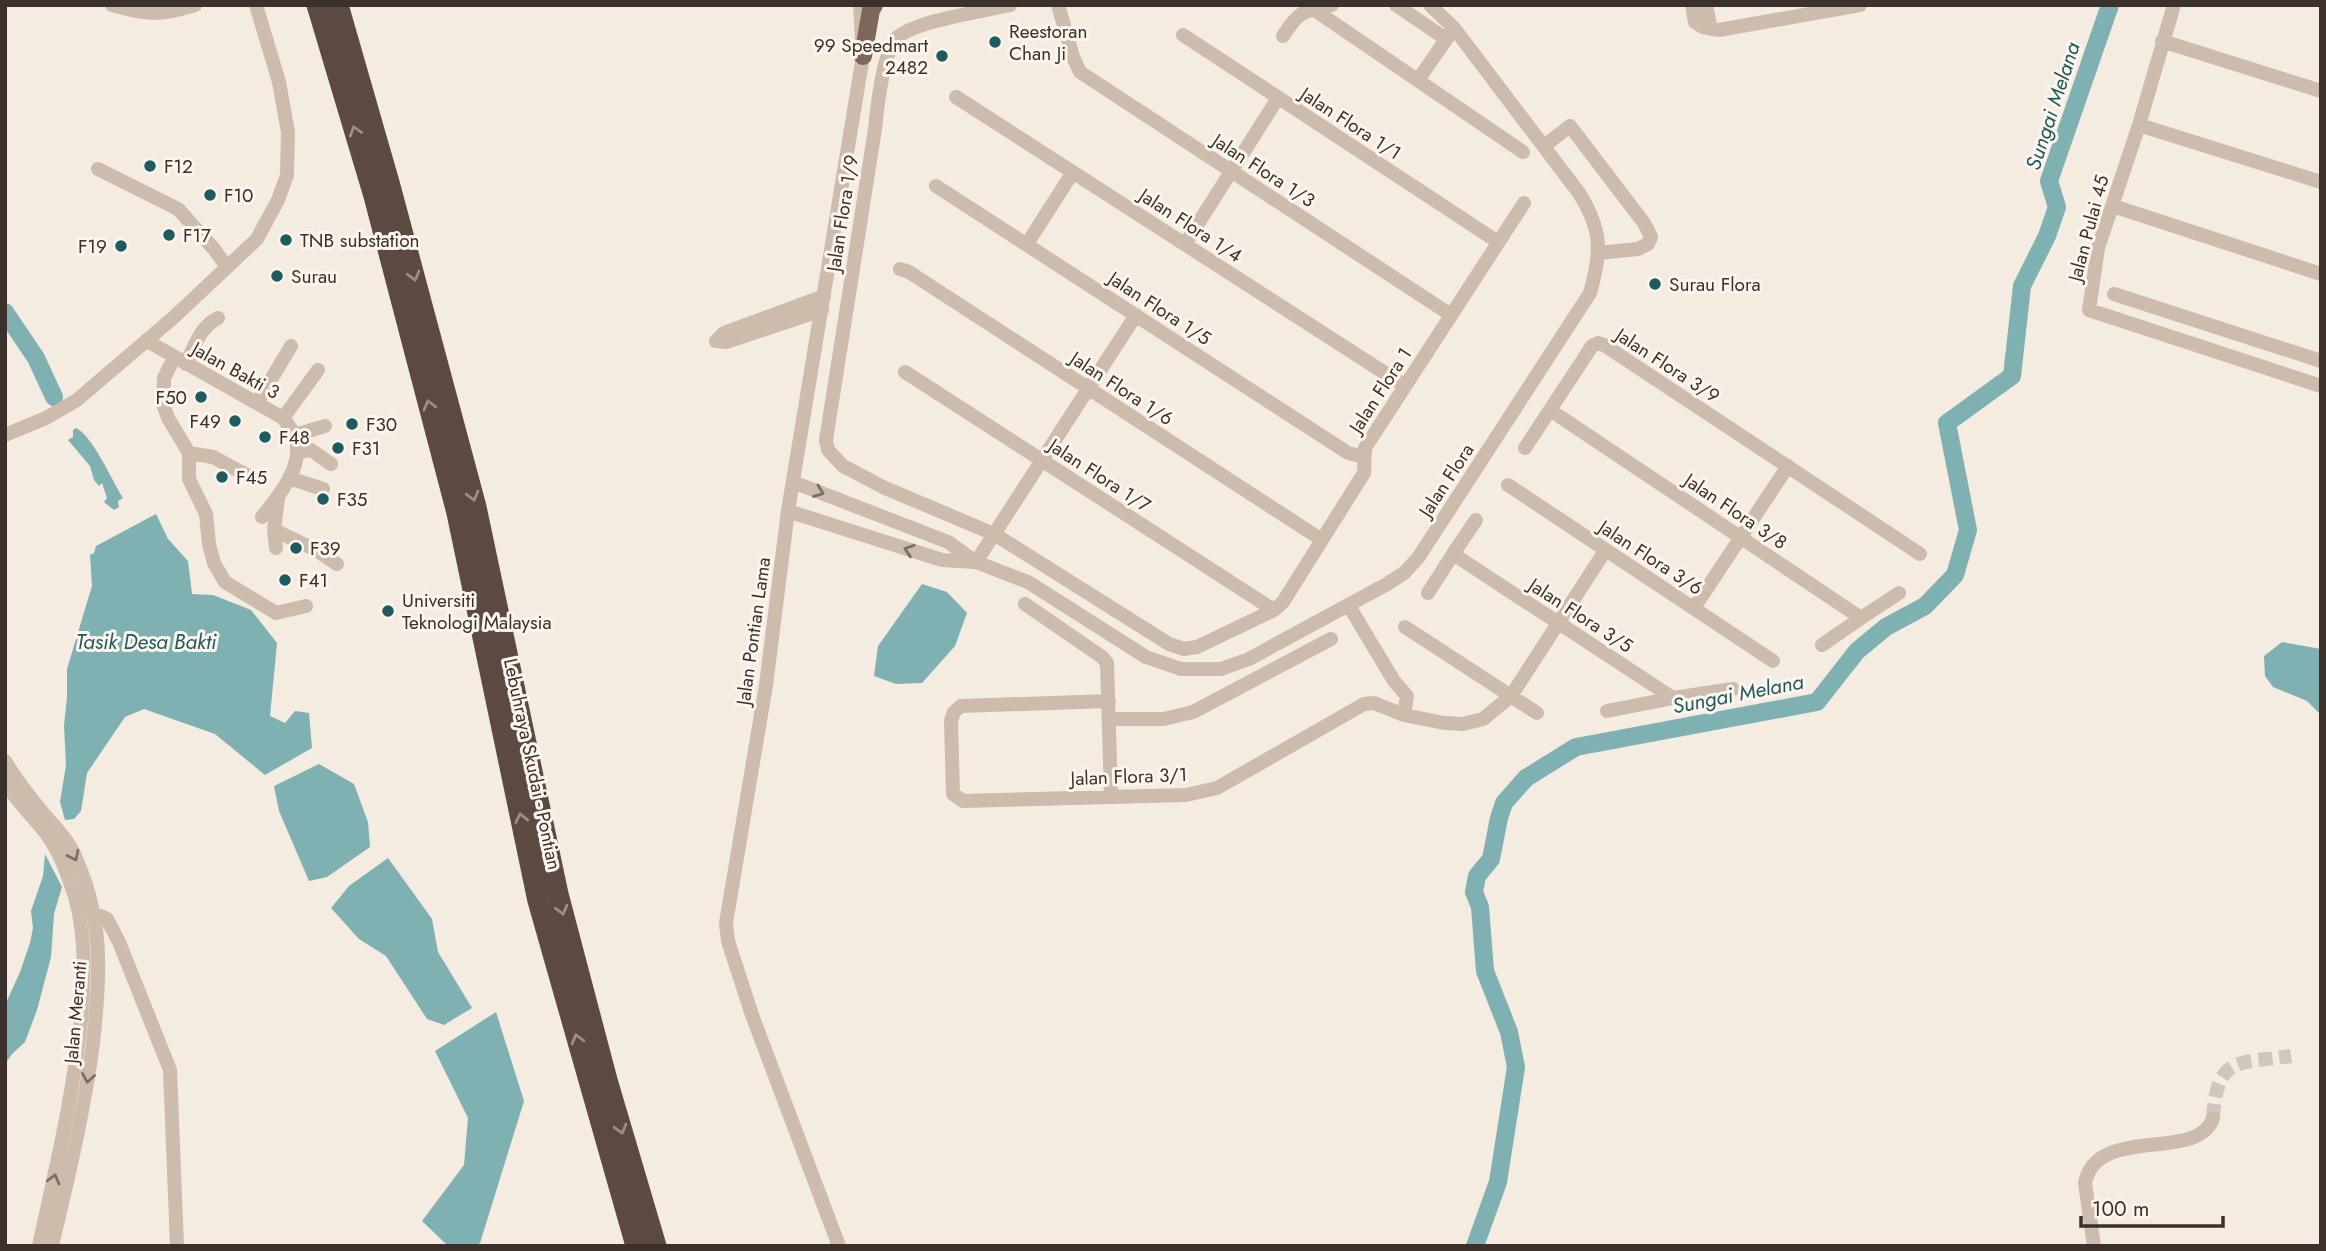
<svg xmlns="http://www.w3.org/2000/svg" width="2326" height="1251" font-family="Jost,sans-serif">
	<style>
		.water { fill: #7fb0b2 }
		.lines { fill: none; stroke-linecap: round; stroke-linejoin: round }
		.river { stroke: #7fb0b2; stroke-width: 18 }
		.minor-tunnel { stroke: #cfc6bd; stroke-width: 14; stroke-dasharray: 14 7; stroke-linecap: butt }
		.minor { stroke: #cdbbac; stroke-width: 14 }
		.major { stroke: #7d675c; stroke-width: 18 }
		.highway { stroke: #5c4a42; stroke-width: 21 }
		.oneway { stroke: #9c8e87 }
		.oneway2 { stroke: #7d6f65 }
		.poi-dot { fill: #1f5a5e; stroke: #fbf5ee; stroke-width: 2.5 }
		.labels { text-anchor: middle; stroke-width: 6; stroke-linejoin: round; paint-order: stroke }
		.poi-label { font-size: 19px; fill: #3b302b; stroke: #fbf5ee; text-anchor: start }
		.street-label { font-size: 19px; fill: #3b302b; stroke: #fbf5ee }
		.water-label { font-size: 21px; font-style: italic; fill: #1f5a5e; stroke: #fbf5ee }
	</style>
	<rect width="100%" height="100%" fill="#f4ebe1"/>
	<!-- water -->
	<path class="water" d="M 76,428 C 93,436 112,481 123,498 L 118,501 L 119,507 L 114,510 L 104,502 L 107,498 L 102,483 L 99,486 L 94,480 L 90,466 L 68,440 L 73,437 L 73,430 Z
		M 156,514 L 168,539 L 188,561 L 192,594 L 213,595 L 251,610 L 277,643 L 270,716 L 285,723 L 295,711 L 309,713 L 312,748 L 265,775 L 215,734 L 144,709 L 125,717 L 87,773 L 81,811 L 74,819 L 65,820 L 60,802 L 66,765 L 64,725 L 67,698 L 67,669 L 92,586 L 90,555 L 94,553 L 96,546 Z
		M 922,584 L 947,592 L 967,613 L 955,646 L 922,683 L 896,684 L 874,676 L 878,646 Z
		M 2282,642 L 2321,649 L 2321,715 L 2307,701 L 2273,687 L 2265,676 L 2264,656 Z
		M 319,764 L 354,784 L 368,822 L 370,847 L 327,877 L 309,881 L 279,811 L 274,786 Z
		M 45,854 L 62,887 L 54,914 L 51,957 L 37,1010 L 25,1042 L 12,1054 L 5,1064 L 5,1005 L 20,972 L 30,943 L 33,928 L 31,911 L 43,876 Z
		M 388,858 L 432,919 L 438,952 L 472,1008 L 444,1025 L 427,1019 L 386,956 L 359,939 L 331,908 L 349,886 Z
		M 496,1012 L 524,1101 L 480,1243 L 473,1246 L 448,1246 L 422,1221 L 464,1165 L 468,1118 L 435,1051 Z"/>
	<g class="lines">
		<!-- river -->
		<path class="river" d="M 5,312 L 36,358 L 54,397
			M 1475,1246 L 1498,1182 L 1516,1067 L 1509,1032 L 1485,971 L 1480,907 L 1474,892 L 1477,876 L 1491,859 L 1499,818 L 1504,803 L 1526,778 L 1576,747 L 1817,702 L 1857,651 L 1886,627 L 1925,606 L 1955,575 L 1968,530 L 1947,423 L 2012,376 L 2022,286 L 2047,236 L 2057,207 L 2049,181 L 2110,5"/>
		<!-- minor-tunnel -->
		<path class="minor-tunnel" d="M 2213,1118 C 2217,1055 2238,1064 2291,1056"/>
		<!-- minor -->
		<path class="minor" d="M 112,5 C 148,15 160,16 195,5
			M 1010,5 C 985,11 912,21 896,39 C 883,54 877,108 875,129 L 826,440 L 828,450 L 843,466 L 885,488 L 994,534 L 1169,644 L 1184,649 L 1197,647 L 1274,610 L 1283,602 L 1364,473 L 1365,448 L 1524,203
			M 1058,5 L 1073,57 L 1080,72 L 1451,315
			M 1396,5 L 1446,39
			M 1692,5 L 1695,22 L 1703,27 L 1719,30 L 1860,5
			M 1706,5 L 1711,29
			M 2174,5 L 2139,125 L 2098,248 L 2089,310 L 2321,386
			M 1313,9 L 1523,152
			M 1183,35 L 1498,242
			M 1283,36 C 1299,11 1303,11 1332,5
			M 2162,41 L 2321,91
			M 1418,80 L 1454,28
			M 956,97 L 1405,386
			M 2139,125 L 2321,182
			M 1544,146 L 1570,126 L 1644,223 L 1651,237 L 1648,244 L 1638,249 L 1598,253
			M 98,169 L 178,209 L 214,249 L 227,267
			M 936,186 L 1348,453 L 1364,457
			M 2113,206 L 2321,274
			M 1027,244 L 1073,172
			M 1185,244 L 1278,98
			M 900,269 L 909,272 L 1322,540
			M 2114,294 L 2321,361
			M 147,341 L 283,418 C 287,424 293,430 295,437 C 305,466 279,495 262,517
			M 716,341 L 724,333 L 824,296
			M 717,341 L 726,342 L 822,310
			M 174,358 L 164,378 L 163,404 L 168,418 L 189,453 L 189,479 L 206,514 L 209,544 L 214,563 L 225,582 L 276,613 L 306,606
			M 186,364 C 195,346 199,328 218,318
			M 905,372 L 1274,610
			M 257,403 L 291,346
			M 1550,410 L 1861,618 L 1822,645
			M 283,418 L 318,370
			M 5,435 L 46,418 L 77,400 L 174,317 L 257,239 L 278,200 L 287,175 L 288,132 L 279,82 L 256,5
			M 295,435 L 325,426
			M 1525,448 L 1592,346 L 1598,343 L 1604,345 L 1920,554
			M 297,452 L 311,450 L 331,464
			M 189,453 L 213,457 L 252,478
			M 289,478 L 323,489
			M 793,482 L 948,542 L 976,562 L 1028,582 L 1146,657 L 1181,669 L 1221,669 L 1249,659 L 1387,584 L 1404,573 L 1418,558 L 1590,293 C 1602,251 1602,230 1579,193 L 1454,28 L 1430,5
			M 1508,485 L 1773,661
			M 788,511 L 942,560 L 974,562
			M 1476,520 L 1453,554 L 1673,698 L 1733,689
			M 274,530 L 316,550 L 337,564
			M 276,548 L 274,530 L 278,498
			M 976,562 L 1136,315
			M 1428,593 L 1453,554
			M 1025,604 L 1102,657 L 1107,663 L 1111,796
			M 1349,606 L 1394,681 L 1407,696 L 1404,715
			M 1694,608 L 1788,466
			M 1861,618 L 1899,593
			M 1405,627 L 1537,713
			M 1109,701 L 961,706 L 954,712 L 951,721 L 953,794 L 963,801 L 1186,795 L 1217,788 L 1364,704 L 1374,703 L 1404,715 L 1444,723 L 1463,724 L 1483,719 L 1511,696 L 1605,551
			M 1607,711 L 1673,698
			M 1109,719 L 1164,719 L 1193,712 L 1331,639
			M 5,761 C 16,780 29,796 43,813 C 53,825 65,836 72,850 C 104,916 101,972 93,1043 C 84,1112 68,1178 52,1246
			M 5,782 C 15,800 32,815 45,832 C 55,845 63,862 69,879 C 87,924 85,973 81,1021 C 73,1097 55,1171 39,1246
			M 93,913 L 107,919 L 119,942 L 170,1070 L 177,1246
			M 839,1246 L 752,1015 L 728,941 L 726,923 L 766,685 L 788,511 L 863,56 L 860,5
			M 2094,1246 L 2085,1183 C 2096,1124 2199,1163 2213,1118"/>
		<!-- major -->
		<path class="major" d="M 863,56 L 871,10 L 874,5"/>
		<!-- highway -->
		<path class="highway" d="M 317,5 L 374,196 L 457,513 L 538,901 L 636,1246
			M 338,5 L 390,186 L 476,507 L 558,894 L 607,1080 L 656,1246"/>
	</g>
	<!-- one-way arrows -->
	<defs><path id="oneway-chevron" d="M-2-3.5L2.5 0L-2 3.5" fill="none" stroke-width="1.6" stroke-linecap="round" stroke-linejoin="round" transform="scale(1.75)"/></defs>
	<g class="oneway">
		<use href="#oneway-chevron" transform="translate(355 131) rotate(-107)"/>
		<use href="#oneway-chevron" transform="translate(414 276) rotate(75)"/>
		<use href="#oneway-chevron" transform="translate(429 405) rotate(-105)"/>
		<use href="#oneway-chevron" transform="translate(473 496) rotate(75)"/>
		<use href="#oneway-chevron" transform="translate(521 818) rotate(-102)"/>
		<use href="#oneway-chevron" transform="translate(562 910) rotate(75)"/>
		<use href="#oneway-chevron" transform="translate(577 1039) rotate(-106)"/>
		<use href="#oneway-chevron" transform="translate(621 1129) rotate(74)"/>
	</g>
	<g class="oneway2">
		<use href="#oneway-chevron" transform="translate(819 492) rotate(21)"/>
		<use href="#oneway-chevron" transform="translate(909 550) rotate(-162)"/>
		<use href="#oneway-chevron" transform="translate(74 856) rotate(64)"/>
		<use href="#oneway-chevron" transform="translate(88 1078) rotate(99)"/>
		<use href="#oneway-chevron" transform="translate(54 1179) rotate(-75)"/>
	</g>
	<!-- markers -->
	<g class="poi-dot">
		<circle cx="995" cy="42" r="7"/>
		<circle cx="942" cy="56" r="7"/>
		<circle cx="150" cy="166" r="7"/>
		<circle cx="210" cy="195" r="7"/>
		<circle cx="169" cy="235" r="7"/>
		<circle cx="286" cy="240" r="7"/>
		<circle cx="121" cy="246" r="7"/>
		<circle cx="277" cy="276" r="7"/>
		<circle cx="1655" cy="284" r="7"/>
		<circle cx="201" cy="397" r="7"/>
		<circle cx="235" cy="421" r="7"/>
		<circle cx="352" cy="424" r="7"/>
		<circle cx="265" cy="437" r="7"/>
		<circle cx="338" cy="448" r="7"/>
		<circle cx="222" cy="477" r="7"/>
		<circle cx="323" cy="499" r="7"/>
		<circle cx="296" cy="548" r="7"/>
		<circle cx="285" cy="580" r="7"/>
		<circle cx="388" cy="611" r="7"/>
	</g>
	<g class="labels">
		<!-- poi labels -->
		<g class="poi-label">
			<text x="1009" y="38">Reestoran<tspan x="1009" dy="22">Chan Ji</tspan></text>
			<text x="928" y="52" text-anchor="end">99 Speedmart<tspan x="928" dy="22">2482</tspan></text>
			<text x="164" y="173">F12</text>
			<text x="224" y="202">F10</text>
			<text x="183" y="242">F17</text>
			<text x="300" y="247">TNB substation</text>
			<text x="107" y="253" text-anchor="end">F19</text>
			<text x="291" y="283">Surau</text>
			<text x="1669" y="291">Surau Flora</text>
			<text x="187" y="404" text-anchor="end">F50</text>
			<text x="221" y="428" text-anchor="end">F49</text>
			<text x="366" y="431">F30</text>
			<text x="279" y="444">F48</text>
			<text x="352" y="455">F31</text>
			<text x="236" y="484">F45</text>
			<text x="337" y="506">F35</text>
			<text x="310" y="555">F39</text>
			<text x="299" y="587">F41</text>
			<text x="402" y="607">Universiti<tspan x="402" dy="22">Teknologi Malaysia</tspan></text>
		</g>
		<!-- street labels -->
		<g class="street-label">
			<text transform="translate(1351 123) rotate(33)" y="7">Jalan Flora 1/1</text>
			<text transform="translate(1264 170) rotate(33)" y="7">Jalan Flora 1/3</text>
			<text transform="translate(842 213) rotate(-81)" y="7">Jalan Flora 1/9</text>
			<text transform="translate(1191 225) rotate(33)" y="7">Jalan Flora 1/4</text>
			<text transform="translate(2088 228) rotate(-75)" y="7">Jalan Pulai 45</text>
			<text transform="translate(1160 308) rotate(33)" y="7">Jalan Flora 1/5</text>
			<text transform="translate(1668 365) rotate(33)" y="7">Jalan Flora 3/9</text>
			<text transform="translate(236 370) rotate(29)" y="7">Jalan Bakti 3</text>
			<text transform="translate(1122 388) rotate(33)" y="7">Jalan Flora 1/6</text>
			<text transform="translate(1380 390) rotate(-57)" y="7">Jalan Flora 1</text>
			<text transform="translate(1100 475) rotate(33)" y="7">Jalan Flora 1/7</text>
			<text transform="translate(1446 480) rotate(-57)" y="7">Jalan Flora</text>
			<text transform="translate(1736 511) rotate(34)" y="7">Jalan Flora 3/8</text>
			<text transform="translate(1651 557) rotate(33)" y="7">Jalan Flora 3/6</text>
			<text transform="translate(1581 615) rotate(33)" y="7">Jalan Flora 3/5</text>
			<text transform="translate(753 631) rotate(-82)" y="7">Jalan Pontian Lama</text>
			<text transform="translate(533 764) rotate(78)" y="7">Lebuhraya Skudai - Pontian</text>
			<text transform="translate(1129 776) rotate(-2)" y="7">Jalan Flora 3/1</text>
			<text transform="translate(75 1012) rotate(-85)" y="7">Jalan Meranti</text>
		</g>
		<!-- water labels -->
		<g class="water-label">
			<text transform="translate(2053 106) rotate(-72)" y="7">Sungai Melana</text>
			<text x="146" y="649">Tasik Desa Bakti</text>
			<text transform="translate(1738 694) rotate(-11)" y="7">Sungai Melana</text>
		</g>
	</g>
	<!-- border -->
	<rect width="2326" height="1251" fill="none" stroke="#3b302b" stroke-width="14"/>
	<!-- scale -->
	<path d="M2081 1216v10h142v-10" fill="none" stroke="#3b302b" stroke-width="3.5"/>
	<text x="2092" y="1216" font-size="21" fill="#3b302b" stroke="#fbf5ee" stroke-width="5" paint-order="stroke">100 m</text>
</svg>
